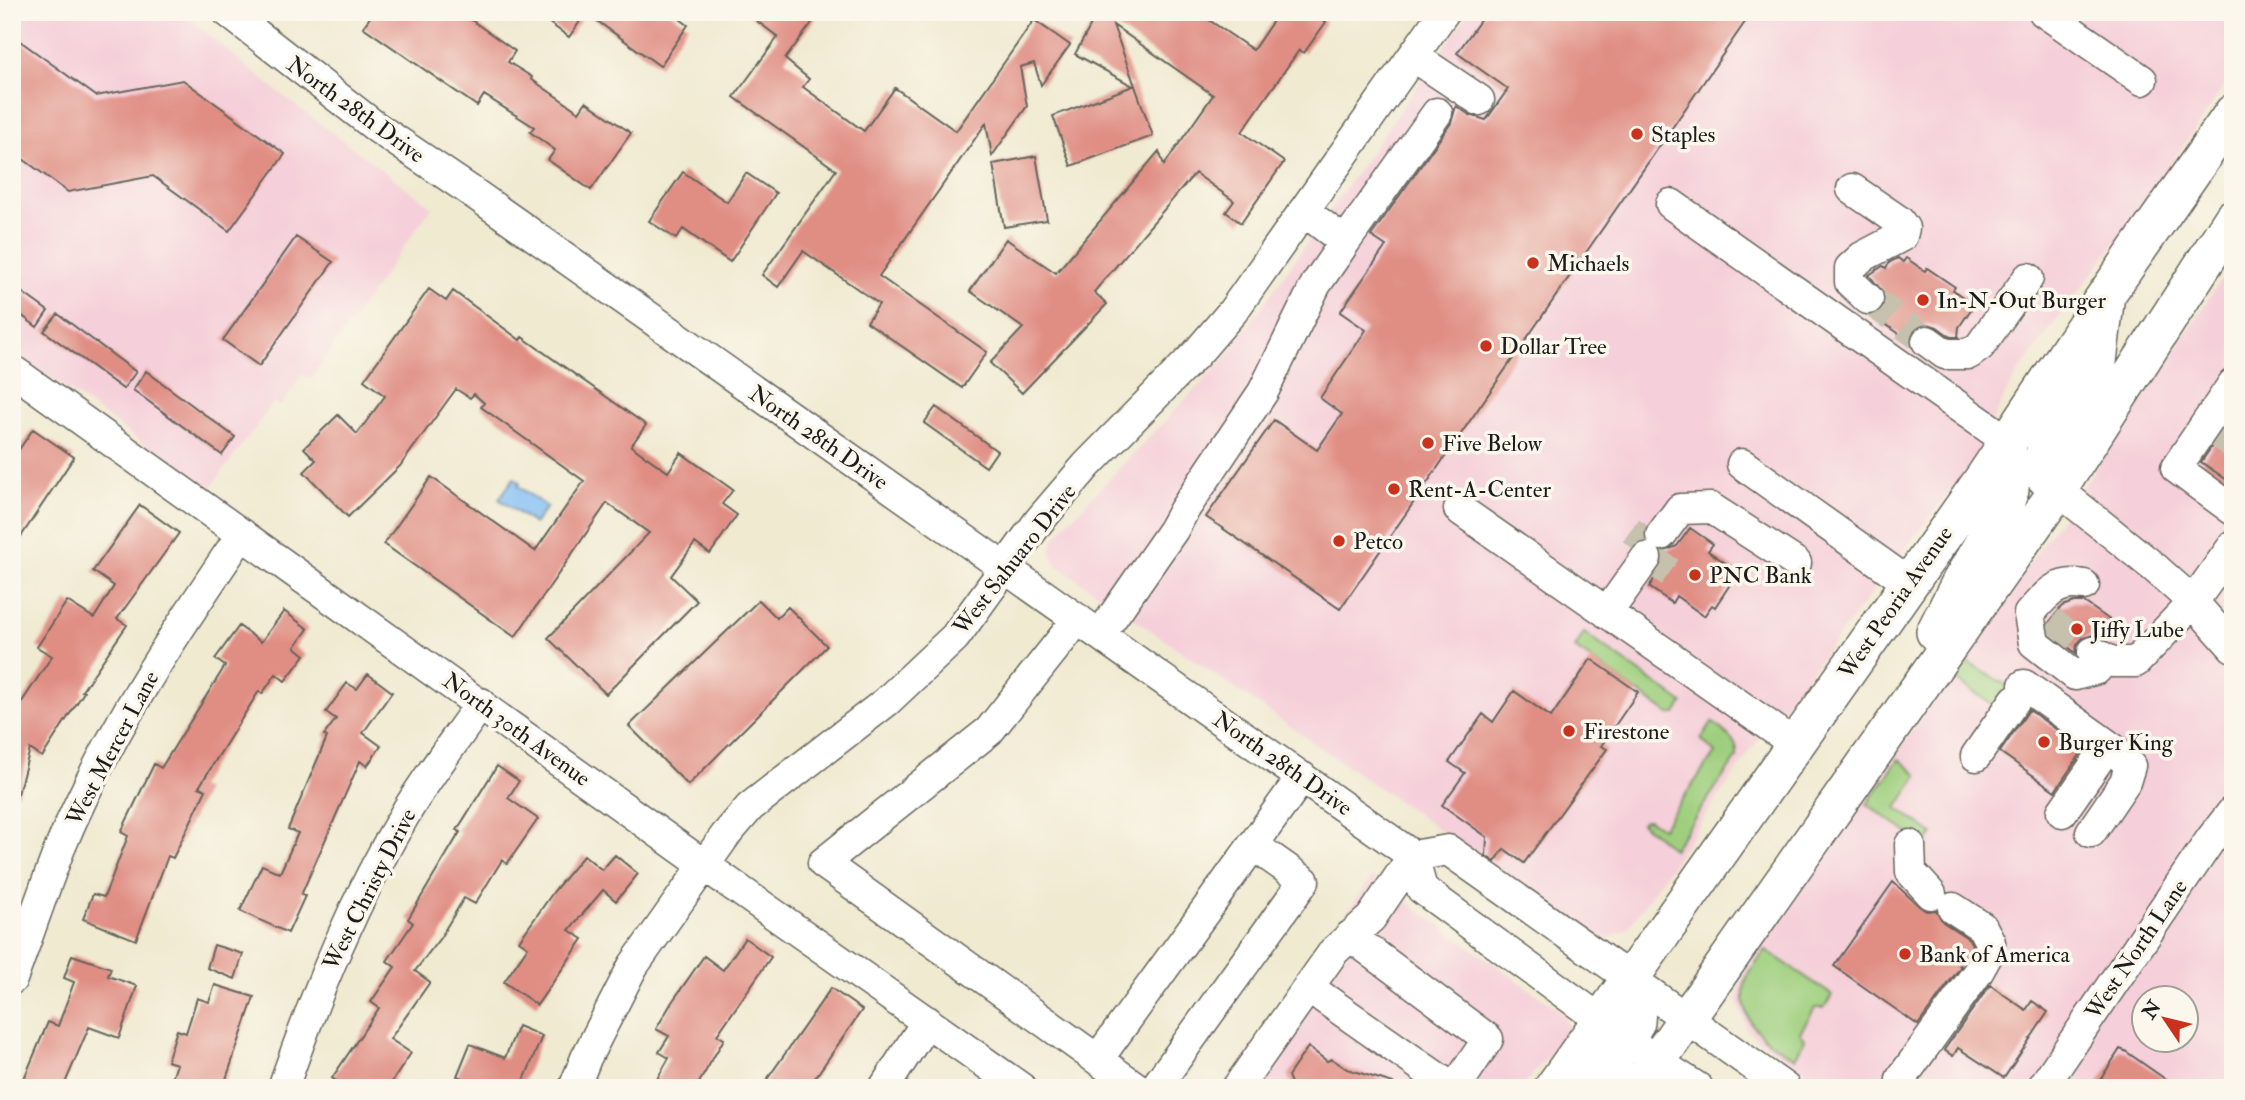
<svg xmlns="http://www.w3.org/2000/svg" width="2245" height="1100" font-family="'IM FELL Double Pica',serif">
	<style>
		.built { fill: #f5cfd9; fill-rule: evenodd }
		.green { fill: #9fcf7e; stroke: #5e764d; stroke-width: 2 }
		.water { fill: #81bef4; stroke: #4e6d88; stroke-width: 2 }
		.building { fill: #e08e84 }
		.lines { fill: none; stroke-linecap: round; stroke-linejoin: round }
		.minor-tunnel { stroke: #c6c1ad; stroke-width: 30; stroke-dasharray: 30 15; stroke-linecap: butt }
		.minor-casing { stroke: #66645b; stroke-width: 33 }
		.major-casing { stroke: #66645b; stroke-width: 40 }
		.minor { stroke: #fff; stroke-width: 30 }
		.major { stroke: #fff; stroke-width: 37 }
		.poi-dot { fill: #c8321e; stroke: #fbf7ec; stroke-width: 2.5 }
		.labels { text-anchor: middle; stroke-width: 7; stroke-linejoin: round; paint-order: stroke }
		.street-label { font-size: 23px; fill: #1c1c1c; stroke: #fbf7ec }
		.poi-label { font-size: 23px; fill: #1c1c1c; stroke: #fbf7ec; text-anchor: start }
	</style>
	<rect width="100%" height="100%" fill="#fbf7ec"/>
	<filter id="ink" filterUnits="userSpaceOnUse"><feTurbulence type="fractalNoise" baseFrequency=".0143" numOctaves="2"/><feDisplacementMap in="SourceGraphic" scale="14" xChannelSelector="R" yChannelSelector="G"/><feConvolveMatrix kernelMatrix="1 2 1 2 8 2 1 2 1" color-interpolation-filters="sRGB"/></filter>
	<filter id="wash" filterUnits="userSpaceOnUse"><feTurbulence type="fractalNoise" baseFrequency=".00686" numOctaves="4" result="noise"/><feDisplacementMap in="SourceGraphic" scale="28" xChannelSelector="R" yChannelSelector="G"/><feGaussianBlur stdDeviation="1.57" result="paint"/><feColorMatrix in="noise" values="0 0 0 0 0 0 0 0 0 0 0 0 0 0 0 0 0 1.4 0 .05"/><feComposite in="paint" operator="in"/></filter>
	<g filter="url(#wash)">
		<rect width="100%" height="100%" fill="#f0ead1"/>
		<!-- built -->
		<path class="built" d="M 12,12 L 180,12 L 291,102 L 432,207 L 311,378 L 302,375 L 280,407 L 274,402 L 209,490 L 12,350 Z
			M 1469,12 L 2233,12 L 2233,73 L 2127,229 L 2061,314 L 2011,383 L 1975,459 L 1753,747 L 1628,928 L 1612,937 L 1601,938 L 1590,934 L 1058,566 L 1051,553 L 1053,541 L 1064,526 L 1228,355 Z
			M 2233,261 L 2233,1088 L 1830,1088 L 1756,1039 L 1747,1028 L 1738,1003 L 1739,987 L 1746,969 L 2118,436 ZM 2144,998 L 2186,998 L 2186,1040 L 2144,1040 Z
			M 1372,877 L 1562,1012 L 1567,1023 L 1567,1036 L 1520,1088 L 1222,1088 Z"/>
		<!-- green -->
		<path class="green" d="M 1584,633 L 1683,703 L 1676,714 L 1669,714 L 1575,648 Z
			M 1967,662 L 2011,688 L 1997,708 L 1955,679 Z
			M 1712,722 C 1724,732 1739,740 1737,757 L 1673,849 L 1641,823 L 1644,820 L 1649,820 L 1662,828 L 1715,753 L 1701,739 Z
			M 1899,759 L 1918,775 L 1897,808 L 1933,834 L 1925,845 L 1867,804 Z
			M 1766,950 L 1832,995 L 1824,1008 L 1815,1008 L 1800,1032 L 1805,1039 L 1795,1058 C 1783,1050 1769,1043 1759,1033 C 1745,1020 1740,994 1747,977 C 1751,967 1759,958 1766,950 Z"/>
		<!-- water -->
		<path class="water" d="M 514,478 L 520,483 L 518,486 L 547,507 L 534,524 L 499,499 Z"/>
		<g id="blocks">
			<!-- building -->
			<path class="building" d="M 374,12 L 460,12 L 515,51 L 508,62 L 532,77 L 531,79 L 579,112 L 586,102 L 631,133 L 591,190 L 548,160 L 555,150 L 530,132 L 534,127 L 484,95 L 477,106 L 363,27 Z
				M 534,12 L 670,12 L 688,25 L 660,66 L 586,13 L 569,37 Z
				M 745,12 L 820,12 L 785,59 L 809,79 L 803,87 L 864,131 L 895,88 L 956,131 L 1034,20 L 1070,45 L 1041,85 L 1034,63 L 1020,67 L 1027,106 L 992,156 L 986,123 L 879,276 L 987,352 L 962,388 L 867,322 L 879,304 L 803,251 L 778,287 L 762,275 L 836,170 L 734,97 L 778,37 Z
				M 1094,12 L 1214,12 L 1209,20 L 1253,50 L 1279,12 L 1312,12 L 1326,22 L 1304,53 L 1299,50 L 1242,132 L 1284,162 L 1241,223 L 1226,212 L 1234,201 L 1195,173 L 1094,292 L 1107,304 L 1022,393 L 990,363 L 1023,328 L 970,291 L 1006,239 L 1056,273 L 1159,151 L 1164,165 L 1213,95 L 1113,25 L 1153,136 L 1071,166 L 1053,116 L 1133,86 L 1075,54 L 1097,14 Z
				M 1486,12 L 1752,12 L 1340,609 L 1206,517 L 1274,420 L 1317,450 L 1342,414 L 1320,398 L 1366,330 L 1340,312 L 1386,246 L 1371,236 L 1451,123 L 1456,106 L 1470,115 L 1486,120 L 1508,89 L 1457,53 Z
				M 20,41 L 96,96 L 183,80 L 285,154 L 229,231 L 153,176 L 68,192 L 12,151 L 12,52 Z
				M 1036,156 L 1047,220 L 1004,227 L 993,164 Z
				M 683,172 L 727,202 L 746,173 L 776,193 L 730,262 L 683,229 L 676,239 L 649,221 Z
				M 296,237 L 333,262 L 259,366 L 223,340 Z
				M 1898,258 L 1903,262 L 1906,258 L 1925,271 L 1927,268 L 1955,287 L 1953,290 L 1974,305 L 1959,327 L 1958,337 L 1951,337 L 1937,327 L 1928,324 L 1920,325 L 1913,330 L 1910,341 L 1873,316 L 1881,310 L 1885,302 L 1885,295 L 1869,275 L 1883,266 L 1886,268 L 1890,262 Z
				M 12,285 L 48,311 L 37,327 L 12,308 Z
				M 429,289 L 446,301 L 453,291 L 520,340 L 522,337 L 646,425 L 631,446 L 668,472 L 681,453 L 733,490 L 722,504 L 737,515 L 710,554 L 695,543 L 671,576 L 697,601 L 606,694 L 548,638 L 649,533 L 607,503 L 515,637 L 384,544 L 431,477 L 535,551 L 584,481 L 481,407 L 484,403 L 474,394 L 470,398 L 456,389 L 400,466 L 348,517 L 304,472 L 316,460 L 304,448 L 338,415 L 357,434 L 385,396 L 364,380 Z
				M 58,314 L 136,372 L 123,389 L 44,331 Z
				M 146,371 L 235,437 L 222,455 L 133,390 Z
				M 936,407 L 997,451 L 986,467 L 924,423 Z
				M 2233,416 L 2233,484 L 2201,462 Z
				M 33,429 L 74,457 L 12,550 L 12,460 Z
				M 140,505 L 179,533 L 117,619 L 127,625 L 82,691 L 84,692 L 42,757 L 30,749 L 18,794 L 12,793 L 12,717 L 52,656 L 37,647 L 67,601 L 94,618 L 114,586 L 93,571 Z
				M 1690,528 L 1713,544 L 1708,551 L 1737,571 L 1729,582 L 1731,583 L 1715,607 L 1712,605 L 1704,616 L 1676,596 L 1672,603 L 1649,587 L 1661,568 L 1663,560 L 1662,552 L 1677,546 Z
				M 759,600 L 777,618 L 788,607 L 827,646 L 688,785 L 629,726 Z
				M 2074,602 L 2084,602 L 2114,623 L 2103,638 L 2093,635 L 2083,638 L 2077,644 L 2076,653 L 2050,633 L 2048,624 L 2062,606 Z
				M 284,611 L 308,629 L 295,647 L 305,655 L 285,681 L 276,674 L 262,694 L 259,691 L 199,787 L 206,790 L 173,858 L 168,856 L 136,940 L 83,919 L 93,894 L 104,897 L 128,836 L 121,832 L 154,764 L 161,768 L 225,666 L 215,659 L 239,626 L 261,642 Z
				M 1591,659 L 1638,692 L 1601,746 L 1607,749 L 1524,863 L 1504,849 L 1495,862 L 1486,856 L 1487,837 L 1442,805 L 1465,773 L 1449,762 L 1483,714 L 1493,722 L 1514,691 L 1551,717 Z
				M 368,674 L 392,692 L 363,733 L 381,746 L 367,766 L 360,761 L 301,895 L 305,896 L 288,933 L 240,911 L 262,865 L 280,873 L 298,833 L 288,829 L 327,737 L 324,735 L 336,719 L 326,712 L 347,683 L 357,689 Z
				M 2029,710 L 2084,749 L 2055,791 L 2000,752 Z
				M 497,766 L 519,781 L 508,798 L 538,819 L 507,864 L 502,860 L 475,904 L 464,898 L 440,938 L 415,971 L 430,982 L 390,1039 L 411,1053 L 388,1088 L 346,1088 L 332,1078 L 379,1008 L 371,1002 L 395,967 L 387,961 L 413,923 L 408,919 L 460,832 L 457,830 Z
				M 584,855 L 602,870 L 615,855 L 638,874 L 616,901 L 603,890 L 569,930 L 583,939 L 537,1005 L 504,982 L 528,947 L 519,941 L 554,891 Z
				M 1893,882 L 1919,906 L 1926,911 L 1936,910 L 1943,922 L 1969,939 L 1972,945 L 1959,965 L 1961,966 L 1918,1025 L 1834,966 Z
				M 745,938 L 771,957 L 717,1035 L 724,1039 L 696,1088 L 652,1088 L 669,1058 L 659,1052 L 669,1036 L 656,1029 L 672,1002 L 704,956 L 723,970 Z
				M 214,945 L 243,954 L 235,979 L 207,968 Z
				M 72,955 L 111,968 L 108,976 L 137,986 L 119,1038 L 89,1027 L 63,1088 L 20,1088 L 48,1022 L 58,1026 L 74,982 L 64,978 Z
				M 215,985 L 254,997 L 223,1088 L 169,1088 L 177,1064 L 167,1061 L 177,1030 L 186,1033 L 197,998 L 209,1002 Z
				M 1990,985 L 2026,1010 L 2032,1001 L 2048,1012 L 2004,1078 L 1958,1048 L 1953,1056 L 1944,1050 Z
				M 831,988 L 862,1010 L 808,1088 L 761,1088 Z
				M 518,1026 L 542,1036 L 521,1088 L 487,1088 L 457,1076 L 470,1044 L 505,1058 Z
				M 1308,1047 L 1327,1061 L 1332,1059 L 1347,1069 L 1393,1083 L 1392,1088 L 1293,1088 L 1288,1076 Z
				M 2120,1049 L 2125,1051 L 2178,1088 L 2095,1088 Z"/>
		</g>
	</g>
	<g filter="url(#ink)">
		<use href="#blocks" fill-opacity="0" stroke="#66645b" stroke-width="2"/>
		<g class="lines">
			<!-- minor-tunnel -->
			<path class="minor-tunnel" d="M 1868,299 L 1927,341
				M 2219,434 L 2233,444
				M 1635,550 L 1651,528
				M 1649,576 L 1672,543
				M 2050,622 L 2093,652"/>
			<defs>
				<path id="minor" d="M 228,12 L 376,127 L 472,192 L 1413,856 L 1422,889 L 1658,1062 L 1698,1088
					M 2044,12 L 2142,80
					M 1413,56 L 1479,100
					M 1852,189 L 1899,221 L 1904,228 L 1902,236 L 1862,257 L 1850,268 L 1850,282 L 1868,299
					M 1671,204 L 2006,440
					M 1345,242 L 1437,113
					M 1927,341 L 1945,354 L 1969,354 L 1980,346 L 2028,278
					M 12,370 L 704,865 L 1021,1088
					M 2233,384 L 2176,468 L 2233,510
					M 1742,464 L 1909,583
					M 2058,490 L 2155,568 L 2193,602 L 2233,647
					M 1459,509 L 1795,744
					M 1661,535 L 1680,509 L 1711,508 L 1796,563
					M 1607,613 L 1646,558
					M 2029,614 L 2034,643 L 2075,675 L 2097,669 L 2104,658
					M 2029,614 C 2046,595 2056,580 2084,585
					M 1078,619 L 989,731 L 823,863 L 1137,1088
					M 1100,635 L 1173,530 L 1184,510 L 1263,392 L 1316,284 L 1345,242 L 1304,211
					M 2093,652 L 2112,662 L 2136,662 L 2193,602 L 2233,546
					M 2024,685 L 2116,751 L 2130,766 L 2125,782 L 2091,832
					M 1976,756 L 2015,700
					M 2062,812 L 2103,753
					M 1910,845 L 1911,872 L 1931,894
					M 1413,856 L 1448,850 L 1785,1088
					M 1350,936 L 1488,1039 L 1455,1088
					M 12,979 C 28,936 43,891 60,848 C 106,736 174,634 242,534
					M 1308,987 L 1452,1088
					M 1098,1059 L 1253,845
					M 1901,1079 L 1978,972 L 1988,954 L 1990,942 L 1982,927 L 1953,908
					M 283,1088 C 317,990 355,898 408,809 C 430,773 457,738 481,703
					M 574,1088 L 586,1058 L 633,966 L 725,836 L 750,807 L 886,702 L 955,637 L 1039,521 L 1087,465 L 1196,354 L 1233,311 L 1444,12
					M 884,1088 L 927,1021
					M 1155,1088 L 1304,881 L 1253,845 L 1302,777
					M 1237,1088 L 1334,951 L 1371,918 L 1413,856
					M 2042,1088 L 2211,839 L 2233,811"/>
				<path id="major" d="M 2058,490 L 2044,476 L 2042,470 L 2045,450 L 2098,362 L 2105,302
					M 1935,632 L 1961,581 L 2003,509 L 2010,490 L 2011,474 L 2006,440
					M 1553,1088 L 1983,479 L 2099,305 L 2233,113
					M 1596,1088 L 1636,1022 L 1637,1007 L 1630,978
					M 1638,1088 L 2058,490 L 2233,218"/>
			</defs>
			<!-- minor casing -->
			<use href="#minor" class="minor-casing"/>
			<!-- major casing -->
			<use href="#major" class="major-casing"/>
			<!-- minor -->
			<use href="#minor" class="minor"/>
			<!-- major -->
			<use href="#major" class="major"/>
		</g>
	</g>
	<!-- markers -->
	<g class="poi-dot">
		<circle cx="1637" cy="134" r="7"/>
		<circle cx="1533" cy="263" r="7"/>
		<circle cx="1923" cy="300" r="7"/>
		<circle cx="1486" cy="346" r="7"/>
		<circle cx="1428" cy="443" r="7"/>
		<circle cx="1394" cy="489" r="7"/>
		<circle cx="1339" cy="541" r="7"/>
		<circle cx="1695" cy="575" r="7"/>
		<circle cx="2077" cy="629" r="7"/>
		<circle cx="1569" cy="731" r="7"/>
		<circle cx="2044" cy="742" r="7"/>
		<circle cx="1905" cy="954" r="7"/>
	</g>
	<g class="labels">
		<!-- street labels -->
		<g class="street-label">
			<text transform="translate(356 109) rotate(36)" y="8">North 28th Drive</text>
			<text transform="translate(819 437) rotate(35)" y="8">North 28th Drive</text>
			<text transform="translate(1014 559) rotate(-52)" y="8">West Sahuaro Drive</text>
			<text transform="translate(1895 602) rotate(-55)" y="8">West Peoria Avenue</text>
			<text transform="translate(517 729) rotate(36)" y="8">North 30th Avenue</text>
			<text transform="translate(112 748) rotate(-62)" y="8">West Mercer Lane</text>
			<text transform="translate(1283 763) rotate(35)" y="8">North 28th Drive</text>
			<text transform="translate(369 889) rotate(-63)" y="8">West Christy Drive</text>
			<text transform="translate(2136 949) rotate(-56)" y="8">West North Lane</text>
		</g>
		<!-- poi labels -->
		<g class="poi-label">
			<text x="1651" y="142">Staples</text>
			<text x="1547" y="271">Michaels</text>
			<text x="1937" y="308">In-N-Out Burger</text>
			<text x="1500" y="354">Dollar Tree</text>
			<text x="1442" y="451">Five Below</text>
			<text x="1408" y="497">Rent-A-Center</text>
			<text x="1353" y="549">Petco</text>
			<text x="1709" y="583">PNC Bank</text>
			<text x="2091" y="637">Jiffy Lube</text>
			<text x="1583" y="739">Firestone</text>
			<text x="2058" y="750">Burger King</text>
			<text x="1919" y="962">Bank of America</text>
		</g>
	</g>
	<!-- margin -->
	<rect width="2245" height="1100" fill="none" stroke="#fbf7ec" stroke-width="42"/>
	<!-- north arrow -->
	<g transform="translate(2165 1019) rotate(305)"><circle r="33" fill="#fbf7ec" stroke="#a29f99" stroke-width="2"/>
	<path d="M0-5L12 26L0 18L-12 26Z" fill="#c8321e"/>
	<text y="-10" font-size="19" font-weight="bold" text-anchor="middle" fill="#1c1c1c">N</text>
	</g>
</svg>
